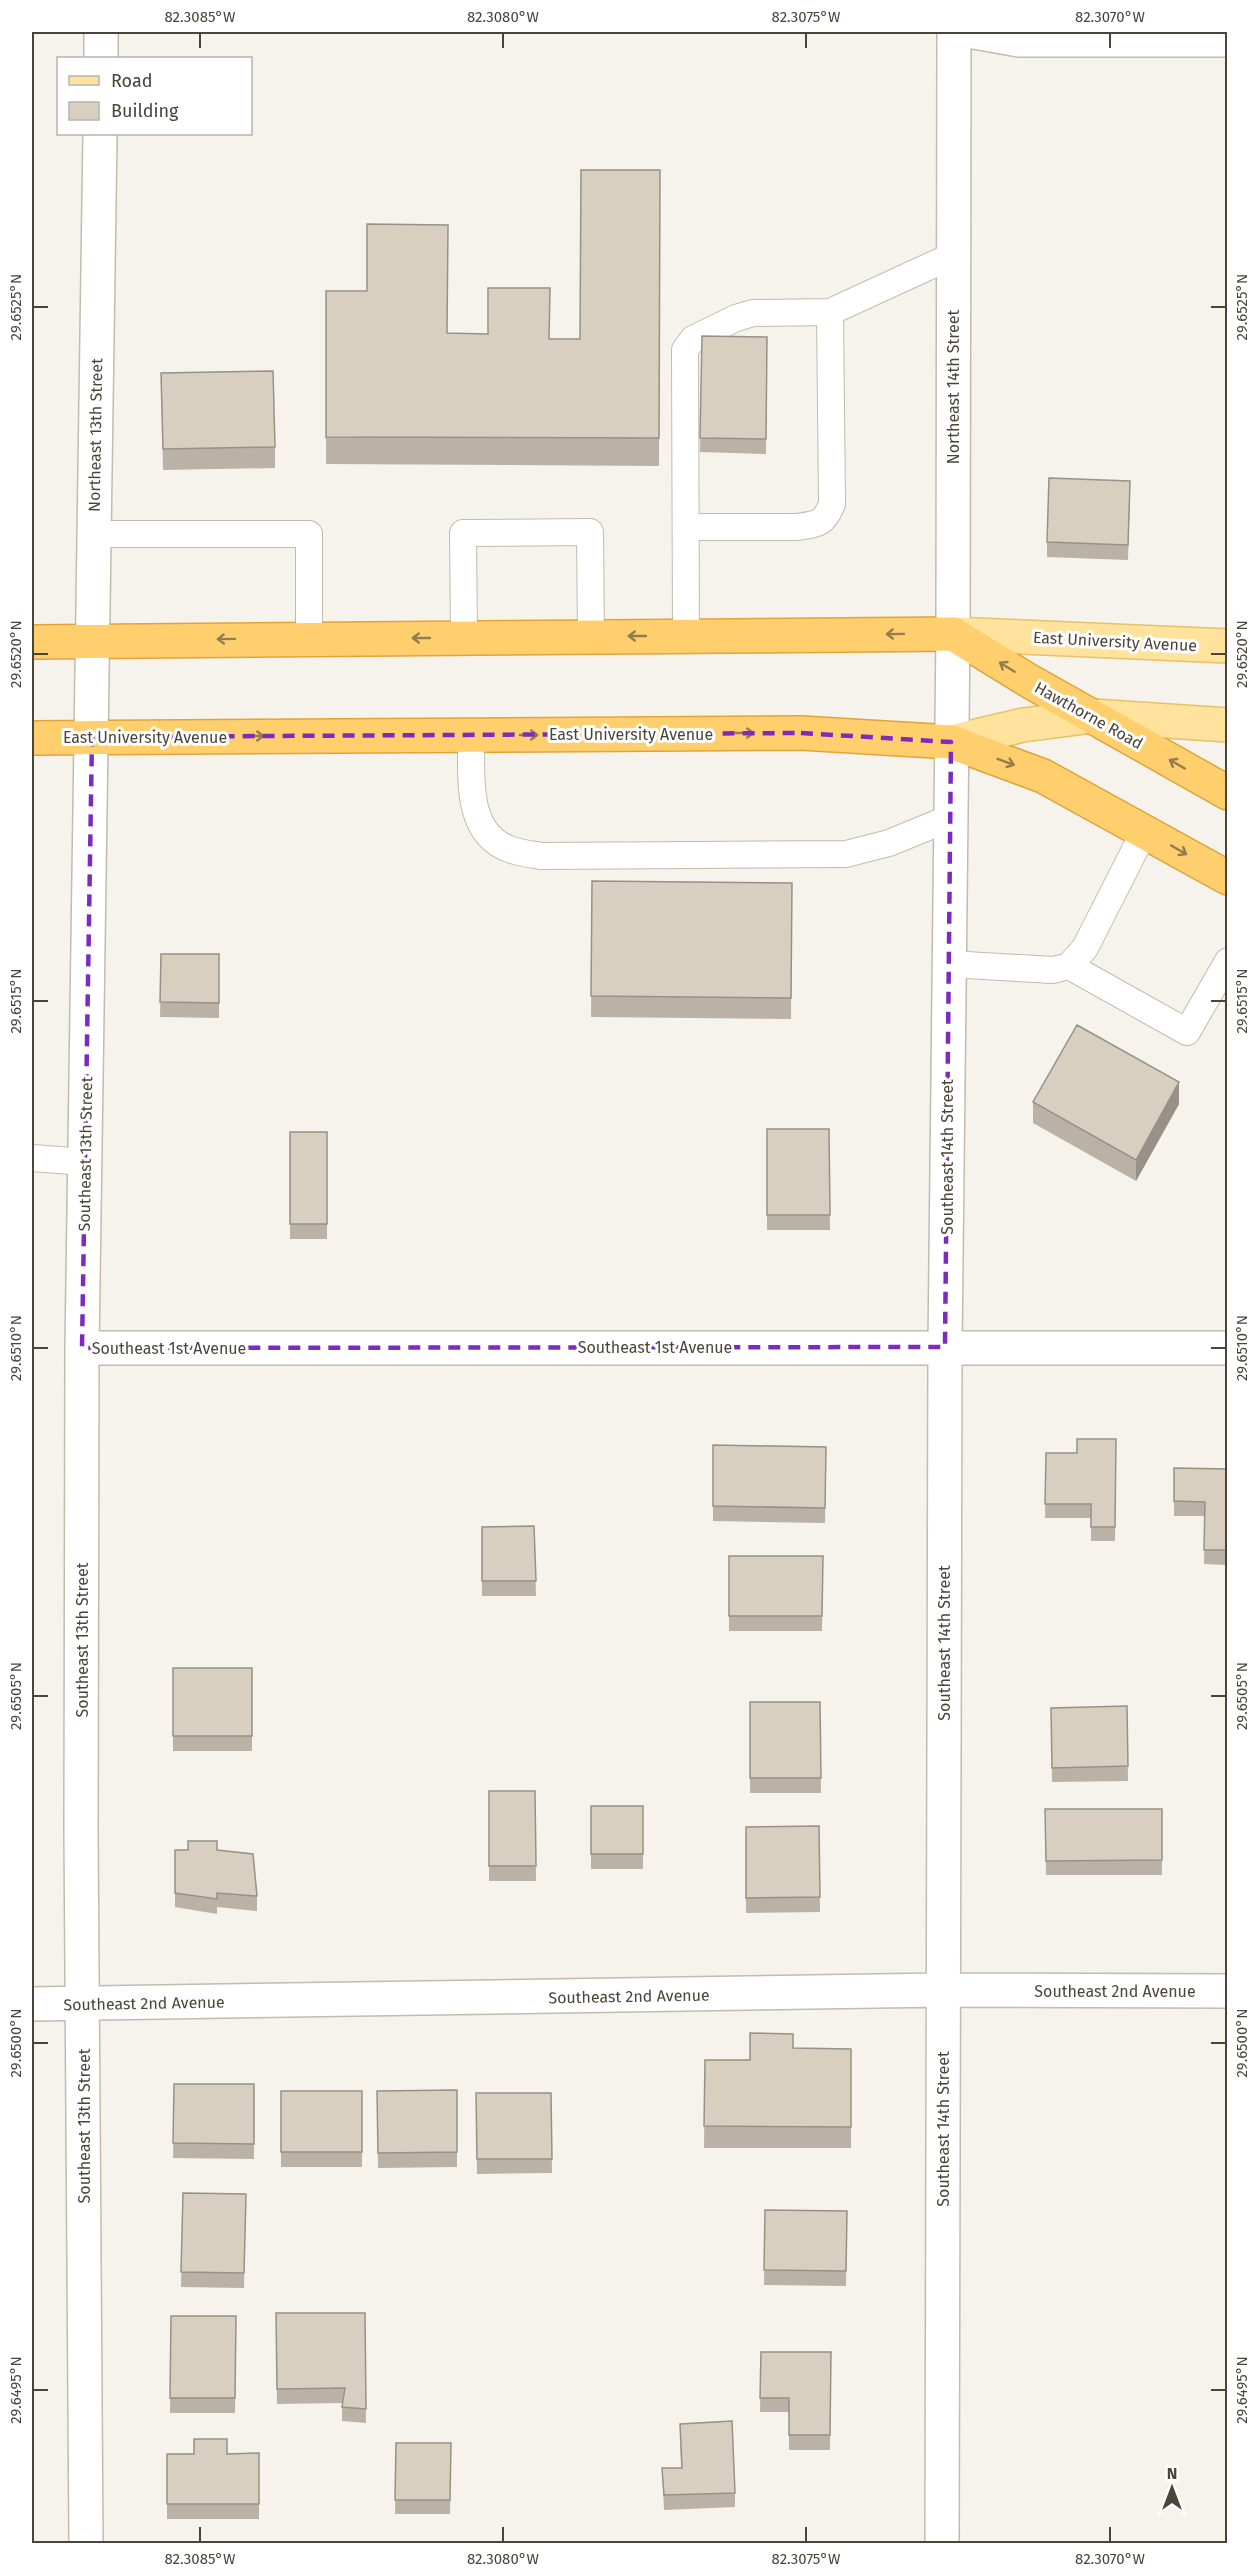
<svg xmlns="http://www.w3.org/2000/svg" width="1259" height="2575" font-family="'Fira Sans',sans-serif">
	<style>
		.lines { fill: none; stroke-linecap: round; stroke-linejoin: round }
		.lane-casing { stroke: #c2bbae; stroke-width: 28 }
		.street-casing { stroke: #c2bbae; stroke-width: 36 }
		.primary-casing { stroke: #e6c16a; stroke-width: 36 }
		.highway-casing { stroke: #e0a43c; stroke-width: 36 }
		.lane { stroke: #fff; stroke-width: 26 }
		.street { stroke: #fff; stroke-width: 33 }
		.primary { stroke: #ffe39c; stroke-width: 33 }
		.highway { stroke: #ffcf6e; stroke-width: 33 }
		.wall { fill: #bab2a6 }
		.shaded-wall { fill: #979187 }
		.building { fill: #d8cfc1; stroke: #979187; stroke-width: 1.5 }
		.oneway { stroke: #937c4e }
		.marked { fill: none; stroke: #7b2cbf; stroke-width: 4.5; stroke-dasharray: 12 8; stroke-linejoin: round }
		.ticks { fill: none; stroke: #4b4439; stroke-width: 2 }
		.labels { text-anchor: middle; stroke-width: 6; stroke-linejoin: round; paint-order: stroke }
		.street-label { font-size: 16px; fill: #4b4439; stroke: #fff }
		.neatline { fill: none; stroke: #4b4439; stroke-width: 2 }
		.ticks-label { font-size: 15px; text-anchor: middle; fill: #4b4439 }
	</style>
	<rect width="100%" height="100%" fill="#f6f3ec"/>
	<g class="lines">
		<defs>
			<path id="lane" d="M 686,527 L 797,527 C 818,524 824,524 832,504 L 830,312
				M 94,534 L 309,534 L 309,638
				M 686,636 L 685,350 L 693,339 L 736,318 L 753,313 L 830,312 L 954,255
				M 464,638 L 463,533 L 590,532 L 591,636
				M 471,735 C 472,774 464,832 509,849 C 519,853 530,854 541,856 L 846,854 L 889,843 L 950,818
				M 949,964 L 1053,970 L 1069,966 L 1085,948 L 1145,830
				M 1069,966 L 1187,1032 L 1228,961
				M 32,1158 L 85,1162"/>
			<path id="street" d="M 974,32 L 1019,40 L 1228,40
				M 101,58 L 101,32
				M 82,1348 L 1228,1348
				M 32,2004 L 943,1990 L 1228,1991
				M 86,2544 L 81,1830 L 82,1348 L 100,134
				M 942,2544 L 945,1347 L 953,634 L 954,32"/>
			<path id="primary" d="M 953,634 L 1228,646
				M 951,742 L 1023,725 L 1093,716 L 1228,725"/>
			<path id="highway" d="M 32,642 L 953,634 L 1031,682 L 1228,793
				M 32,738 L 801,733 L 951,742 L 1043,776 L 1228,878"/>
		</defs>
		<!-- lane casing -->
		<use href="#lane" class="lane-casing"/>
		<!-- street casing -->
		<use href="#street" class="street-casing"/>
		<!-- primary casing -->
		<use href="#primary" class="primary-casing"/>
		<!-- highway casing -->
		<use href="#highway" class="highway-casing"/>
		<!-- lane -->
		<use href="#lane" class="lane"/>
		<!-- street -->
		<use href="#street" class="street"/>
		<!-- primary -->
		<use href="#primary" class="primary"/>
		<!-- highway -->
		<use href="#highway" class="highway"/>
	</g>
	<!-- wall -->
	<path class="wall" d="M 660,170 L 659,466 L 326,464 L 326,437 L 447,333 L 549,339 L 580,339 Z
		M 702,336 L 767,337 L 766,454 L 700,452 Z
		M 161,373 L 275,447 L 275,468 L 163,470 Z
		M 1130,495 L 1128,560 L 1047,557 L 1047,542 Z
		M 592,881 L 792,883 L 791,1019 L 591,1017 Z
		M 161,954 L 219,954 L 219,1018 L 160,1017 Z
		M 1033,1102 L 1179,1104 L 1136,1181 L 1033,1123 Z
		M 767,1129 L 829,1129 L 830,1230 L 767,1230 Z
		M 290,1132 L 327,1132 L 327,1239 L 290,1239 Z
		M 1116,1439 L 1115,1541 L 1091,1541 L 1091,1518 L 1045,1518 L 1046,1453 L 1077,1453 Z
		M 713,1445 L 826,1447 L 825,1523 L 713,1521 Z
		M 1174,1468 L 1227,1469 L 1227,1565 L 1204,1564 L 1205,1516 L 1174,1516 Z
		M 534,1526 L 536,1596 L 482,1596 L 482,1527 Z
		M 729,1556 L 823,1556 L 822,1631 L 729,1631 Z
		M 173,1668 L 252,1668 L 252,1751 L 173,1751 Z
		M 750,1702 L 820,1702 L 821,1793 L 750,1793 Z
		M 1127,1706 L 1128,1781 L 1052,1782 L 1051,1708 Z
		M 489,1791 L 535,1791 L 536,1881 L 489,1881 Z
		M 591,1806 L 643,1806 L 643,1869 L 591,1869 Z
		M 1045,1809 L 1162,1809 L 1162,1875 L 1046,1875 Z
		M 819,1826 L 820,1912 L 746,1913 L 746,1827 Z
		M 175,1850 L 217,1850 L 257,1896 L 257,1911 L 217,1907 L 217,1914 L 175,1907 Z
		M 793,2048 L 851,2049 L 851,2148 L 704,2148 L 705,2060 L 750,2060 Z
		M 174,2084 L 254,2084 L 254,2159 L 173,2158 Z
		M 457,2090 L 457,2167 L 378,2168 L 377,2091 Z
		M 281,2091 L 362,2091 L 362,2167 L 281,2167 Z
		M 476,2093 L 551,2093 L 552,2173 L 477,2174 Z
		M 183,2193 L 246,2194 L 244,2288 L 181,2287 Z
		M 765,2210 L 847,2211 L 846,2286 L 764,2285 Z
		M 276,2313 L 365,2313 L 366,2423 L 342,2421 L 342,2403 L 277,2404 Z
		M 171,2316 L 236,2316 L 235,2413 L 170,2413 Z
		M 761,2352 L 831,2352 L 830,2450 L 789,2450 L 789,2412 L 760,2412 Z
		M 680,2424 L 735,2493 L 735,2507 L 664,2510 L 662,2468 L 681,2468 Z
		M 396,2443 L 451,2443 L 450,2514 L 395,2514 Z
		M 259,2453 L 259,2519 L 167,2519 L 167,2454 Z"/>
	<!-- shaded-wall -->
	<path class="shaded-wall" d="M 1179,1082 L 1179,1104 L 1136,1181 L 1136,1160 Z"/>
	<!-- building -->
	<path class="building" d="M 581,170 L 660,170 L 659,438 L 326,437 L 326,291 L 367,291 L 367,224 L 448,225 L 447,333 L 488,334 L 488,288 L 550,288 L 549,339 L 580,339 Z
		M 702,336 L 767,337 L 766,439 L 700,438 Z
		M 273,371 L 275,447 L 163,449 L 161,373 Z
		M 1049,478 L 1130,481 L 1128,545 L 1047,542 Z
		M 592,881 L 792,883 L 791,998 L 591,996 Z
		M 161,954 L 219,954 L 219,1003 L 160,1002 Z
		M 1077,1025 L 1179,1082 L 1136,1160 L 1033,1102 Z
		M 767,1129 L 829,1129 L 830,1215 L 767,1215 Z
		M 290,1132 L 327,1132 L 327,1224 L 290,1224 Z
		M 1077,1439 L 1116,1439 L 1115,1527 L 1091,1527 L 1091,1504 L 1045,1504 L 1046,1453 L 1077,1453 Z
		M 713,1445 L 826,1447 L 825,1508 L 713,1506 Z
		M 1174,1468 L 1227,1469 L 1227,1550 L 1204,1550 L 1205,1502 L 1174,1501 Z
		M 534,1526 L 536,1581 L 482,1581 L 482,1527 Z
		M 729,1556 L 823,1556 L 822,1616 L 729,1616 Z
		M 173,1668 L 252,1668 L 252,1736 L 173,1736 Z
		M 750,1702 L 820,1702 L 821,1778 L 750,1778 Z
		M 1127,1706 L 1128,1766 L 1052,1768 L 1051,1708 Z
		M 489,1791 L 535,1791 L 536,1866 L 489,1866 Z
		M 591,1806 L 643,1806 L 643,1854 L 591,1854 Z
		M 1045,1809 L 1162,1809 L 1162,1860 L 1046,1861 Z
		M 819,1826 L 820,1897 L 746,1898 L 746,1827 Z
		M 188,1841 L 217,1841 L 217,1850 L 253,1854 L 257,1896 L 217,1893 L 217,1899 L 175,1893 L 175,1850 L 188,1850 Z
		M 750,2033 L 793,2034 L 793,2048 L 851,2049 L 851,2127 L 704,2126 L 705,2060 L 750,2060 Z
		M 174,2084 L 254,2084 L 254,2144 L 173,2143 Z
		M 457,2090 L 457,2152 L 378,2153 L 377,2091 Z
		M 281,2091 L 362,2091 L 362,2152 L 281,2152 Z
		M 476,2093 L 551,2093 L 552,2159 L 477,2159 Z
		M 183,2193 L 246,2194 L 244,2273 L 181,2272 Z
		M 765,2210 L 847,2211 L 846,2271 L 764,2270 Z
		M 276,2313 L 365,2313 L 366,2409 L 342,2407 L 345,2388 L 277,2389 Z
		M 171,2316 L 236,2316 L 235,2398 L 170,2398 Z
		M 761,2352 L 831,2352 L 830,2435 L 789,2435 L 789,2398 L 760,2398 Z
		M 732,2421 L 735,2493 L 664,2495 L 662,2468 L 682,2468 L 680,2424 Z
		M 194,2439 L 227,2439 L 227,2454 L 259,2453 L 259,2504 L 167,2504 L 167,2454 L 194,2454 Z
		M 396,2443 L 451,2443 L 450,2500 L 395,2500 Z"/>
	<!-- one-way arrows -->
	<defs><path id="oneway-shaft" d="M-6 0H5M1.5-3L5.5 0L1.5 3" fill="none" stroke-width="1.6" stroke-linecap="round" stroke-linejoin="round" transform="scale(1.5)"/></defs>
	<g class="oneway">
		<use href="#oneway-shaft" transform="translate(895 634) rotate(179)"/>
		<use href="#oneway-shaft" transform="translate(637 636) rotate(180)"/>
		<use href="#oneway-shaft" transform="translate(421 638) rotate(180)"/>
		<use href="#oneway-shaft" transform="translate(226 639) rotate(179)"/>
		<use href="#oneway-shaft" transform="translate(1007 667) rotate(-148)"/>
		<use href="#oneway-shaft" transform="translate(745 733)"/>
		<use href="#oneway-shaft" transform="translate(529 735)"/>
		<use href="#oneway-shaft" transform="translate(255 736)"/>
		<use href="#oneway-shaft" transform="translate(1006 762) rotate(20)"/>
		<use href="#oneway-shaft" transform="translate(1177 764) rotate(-150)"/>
		<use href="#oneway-shaft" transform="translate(1179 850) rotate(30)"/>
	</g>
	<!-- marked area -->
	<path class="marked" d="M 801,733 L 951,742 L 945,1347 L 82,1348 L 92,737 Z"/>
	<!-- ticks -->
	<path class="ticks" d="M 200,33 L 200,48M 503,33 L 503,48M 806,33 L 806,48M 1110,33 L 1110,48M 33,307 L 48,307M 1211,307 L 1226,307M 33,654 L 48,654M 1211,654 L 1226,654M 33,1001 L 48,1001M 1211,1001 L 1226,1001M 33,1348 L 48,1348M 1211,1348 L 1226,1348M 33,1696 L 48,1696M 1211,1696 L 1226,1696M 33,2043 L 48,2043M 1211,2043 L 1226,2043M 33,2390 L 48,2390M 1211,2390 L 1226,2390M 200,2527 L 200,2542M 503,2527 L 503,2542M 806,2527 L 806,2542M 1110,2527 L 1110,2542"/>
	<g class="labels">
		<!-- street labels -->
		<g class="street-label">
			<text transform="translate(953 387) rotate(-90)" y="6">Northeast 14th Street</text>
			<text transform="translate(95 435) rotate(-89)" y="6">Northeast 13th Street</text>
			<text transform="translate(1115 641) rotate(3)" y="6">East University Avenue</text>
			<text transform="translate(1089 715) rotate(29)" y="6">Hawthorne Road</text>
			<text x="631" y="740">East University Avenue</text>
			<text x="145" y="743">East University Avenue</text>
			<text transform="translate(85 1154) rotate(-89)" y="6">Southeast 13th Street</text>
			<text transform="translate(947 1157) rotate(-90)" y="6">Southeast 14th Street</text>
			<text x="655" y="1353">Southeast 1st Avenue</text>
			<text x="169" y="1354">Southeast 1st Avenue</text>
			<text transform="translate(82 1640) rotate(-90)" y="6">Southeast 13th Street</text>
			<text transform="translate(944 1643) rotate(-90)" y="6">Southeast 14th Street</text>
			<text x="1115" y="1997">Southeast 2nd Avenue</text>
			<text transform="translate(629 1996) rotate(-1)" y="6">Southeast 2nd Avenue</text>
			<text transform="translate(144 2003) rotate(-1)" y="6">Southeast 2nd Avenue</text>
			<text transform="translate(84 2126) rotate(-90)" y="6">Southeast 13th Street</text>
			<text transform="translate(943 2129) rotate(-90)" y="6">Southeast 14th Street</text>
		</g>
	</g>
	<!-- border -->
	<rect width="1259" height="2575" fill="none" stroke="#ffffff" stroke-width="66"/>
	<!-- legend -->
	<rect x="57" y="57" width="195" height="78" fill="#ffffff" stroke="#b7b4b0" stroke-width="1.5"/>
	<rect x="69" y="76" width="30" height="9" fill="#ffe39c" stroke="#b7b4b0" stroke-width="1.5"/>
	<text x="111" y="87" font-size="18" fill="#4b4439">Road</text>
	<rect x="69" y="102" width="30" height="18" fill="#d8cfc1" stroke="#b7b4b0" stroke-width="1.5"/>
	<text x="111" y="117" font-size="18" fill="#4b4439">Building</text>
	<!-- north arrow -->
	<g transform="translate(1172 2488)" stroke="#ffffff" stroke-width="4.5" paint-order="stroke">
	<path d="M0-4.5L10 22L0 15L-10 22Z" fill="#4b4439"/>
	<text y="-9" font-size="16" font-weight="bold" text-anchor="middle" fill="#4b4439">N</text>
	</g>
	<rect x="33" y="33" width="1193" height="2509" class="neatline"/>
	<g class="ticks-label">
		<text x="200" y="22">82.3085°W</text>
		<text x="503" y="22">82.3080°W</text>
		<text x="806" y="22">82.3075°W</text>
		<text x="1110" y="22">82.3070°W</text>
		<text transform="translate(16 307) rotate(-90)" y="5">29.6525°N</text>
		<text transform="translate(1242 307) rotate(-90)" y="5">29.6525°N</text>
		<text transform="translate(16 654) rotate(-90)" y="5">29.6520°N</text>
		<text transform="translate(1242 654) rotate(-90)" y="5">29.6520°N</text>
		<text transform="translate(16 1001) rotate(-90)" y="5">29.6515°N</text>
		<text transform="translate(1242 1001) rotate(-90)" y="5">29.6515°N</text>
		<text transform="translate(16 1348) rotate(-90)" y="5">29.6510°N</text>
		<text transform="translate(1242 1348) rotate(-90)" y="5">29.6510°N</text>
		<text transform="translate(16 1696) rotate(-90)" y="5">29.6505°N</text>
		<text transform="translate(1242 1696) rotate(-90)" y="5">29.6505°N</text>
		<text transform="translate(16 2043) rotate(-90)" y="5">29.6500°N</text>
		<text transform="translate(1242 2043) rotate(-90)" y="5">29.6500°N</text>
		<text transform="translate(16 2390) rotate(-90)" y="5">29.6495°N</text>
		<text transform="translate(1242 2390) rotate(-90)" y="5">29.6495°N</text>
		<text x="200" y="2564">82.3085°W</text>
		<text x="503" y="2564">82.3080°W</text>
		<text x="806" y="2564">82.3075°W</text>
		<text x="1110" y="2564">82.3070°W</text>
	</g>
</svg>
